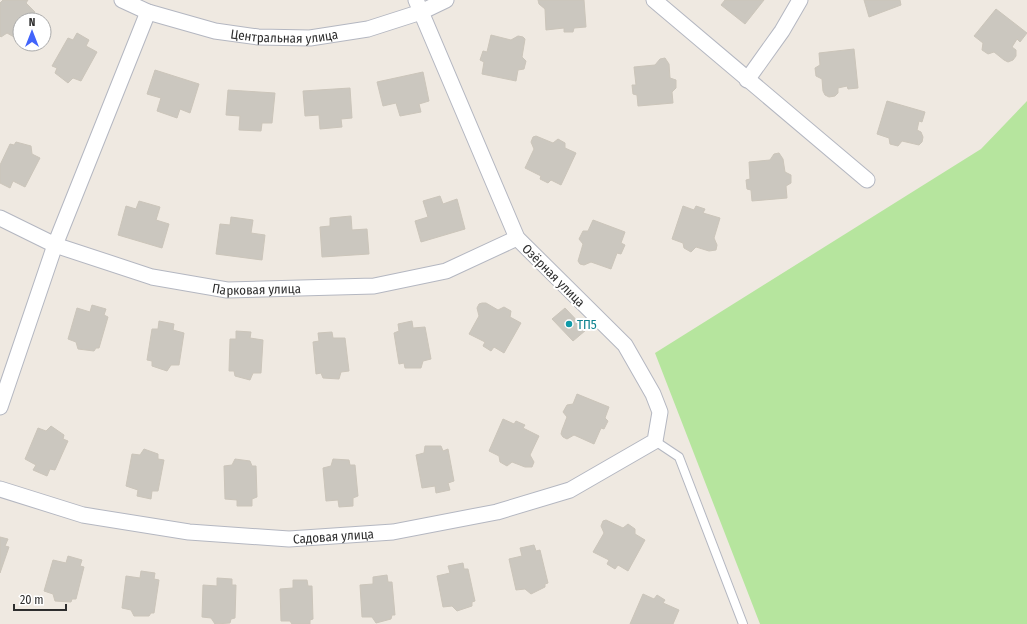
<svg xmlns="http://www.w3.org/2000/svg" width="1027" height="624" font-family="'Fira Sans Condensed',sans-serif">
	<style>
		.green { fill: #b6e59e }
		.building { fill: #cbc7bf; stroke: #cbc5ba }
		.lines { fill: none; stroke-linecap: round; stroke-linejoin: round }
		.service-casing { stroke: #b4b7c1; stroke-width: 10 }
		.minor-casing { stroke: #b4b7c1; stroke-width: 17 }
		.service { stroke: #fff; stroke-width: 8 }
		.minor { stroke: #fff; stroke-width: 15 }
		.culture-dot { fill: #0f9aa8; stroke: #fff; stroke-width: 1.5 }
		.labels { text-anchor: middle; stroke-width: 4; stroke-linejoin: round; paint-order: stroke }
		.street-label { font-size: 13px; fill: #2e2e2e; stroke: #fff }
		.culture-label { font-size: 13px; fill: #0d838f; stroke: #fff; text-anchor: start }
	</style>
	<rect width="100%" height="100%" fill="#efe9e1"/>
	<!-- green -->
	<path class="green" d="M 1027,101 L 1027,624 L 760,624 L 655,353 L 981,149 Z"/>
	<!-- building -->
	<path class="building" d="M 3,0 L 28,0 L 26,3 L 35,12 L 28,20 L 20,20 L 20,30 L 14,37 L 7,33 L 1,37 L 0,36 L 0,3 Z
		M 538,0 L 584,0 L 586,27 L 574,28 L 573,32 L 564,32 L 564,28 L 546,30 L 545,9 L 539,4 Z
		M 725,0 L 764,0 L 745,24 L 721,5 Z
		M 864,0 L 900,0 L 901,5 L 869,17 Z
		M 996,9 L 1027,33 L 1020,42 L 1017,39 L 1012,47 L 1016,50 L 1016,56 L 1013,60 L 1008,62 L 1004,60 L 994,52 L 988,54 L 982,50 L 983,43 L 974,36 Z
		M 77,33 L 89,40 L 86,46 L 97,52 L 81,81 L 73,78 L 68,83 L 55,73 L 57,68 L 52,66 L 68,38 L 73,40 Z
		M 491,35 L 511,40 L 518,36 L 523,37 L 525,39 L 522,57 L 526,61 L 524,69 L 518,70 L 516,81 L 482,74 L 484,62 L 480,60 L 483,51 L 487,52 Z
		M 854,49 L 858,88 L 848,89 L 847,86 L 838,88 L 838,93 L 835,96 L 829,97 L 825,95 L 823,91 L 822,79 L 816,76 L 815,68 L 820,65 L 819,53 Z
		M 665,58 L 669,64 L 670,78 L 676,80 L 676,88 L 672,92 L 673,103 L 638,106 L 637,95 L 633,94 L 632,85 L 636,85 L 634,67 L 655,65 L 660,59 Z
		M 155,70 L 199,84 L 190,113 L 180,109 L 177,118 L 157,111 L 161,98 L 147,94 Z
		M 423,72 L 429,101 L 419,104 L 421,112 L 400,116 L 396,103 L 383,106 L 377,82 Z
		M 350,88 L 352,118 L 341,119 L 342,127 L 320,129 L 319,115 L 305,116 L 303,91 Z
		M 228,90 L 275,93 L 272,123 L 262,123 L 261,131 L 239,130 L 240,116 L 226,115 Z
		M 887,101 L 925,112 L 922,122 L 919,121 L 917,130 L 921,132 L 923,137 L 922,142 L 919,145 L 902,141 L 898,146 L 890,144 L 889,138 L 877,134 Z
		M 536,136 L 553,143 L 558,139 L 565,143 L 565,148 L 576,153 L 561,185 L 551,180 L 548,183 L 540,179 L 541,176 L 525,168 L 534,149 L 531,142 L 533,137 Z
		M 16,142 L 31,146 L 32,154 L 40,158 L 25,187 L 13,181 L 10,188 L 0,183 L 0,165 L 10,144 L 14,145 Z
		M 779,153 L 783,159 L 785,172 L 791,175 L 791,183 L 786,186 L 787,198 L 752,201 L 751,190 L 747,189 L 746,180 L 750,179 L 749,162 L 770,160 L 774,154 Z
		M 440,196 L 443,204 L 457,199 L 465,229 L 421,242 L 415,221 L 428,217 L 423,201 Z
		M 139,201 L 160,207 L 156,220 L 169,224 L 162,248 L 118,235 L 126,206 L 136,209 Z
		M 683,206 L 694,210 L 696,206 L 705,209 L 703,213 L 720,218 L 714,238 L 717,245 L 716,250 L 709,251 L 696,247 L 691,252 L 684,248 L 683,243 L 672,239 Z
		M 351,216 L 352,230 L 367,229 L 369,254 L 322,257 L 320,227 L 330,226 L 330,218 Z
		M 231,217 L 253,220 L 251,233 L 265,235 L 262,260 L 216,254 L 220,224 L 230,225 Z
		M 593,220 L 625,232 L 621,243 L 625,245 L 621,254 L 617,253 L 611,269 L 591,262 L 584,265 L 580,264 L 578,261 L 583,244 L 579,239 L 583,231 L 588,231 Z
		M 482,303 L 486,303 L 498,310 L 504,307 L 511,311 L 510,317 L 521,323 L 504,353 L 494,347 L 491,351 L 483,346 L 485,342 L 469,334 L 479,316 L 477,308 L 479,304 Z
		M 92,305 L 106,309 L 104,315 L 108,317 L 99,348 L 96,348 L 94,351 L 78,349 L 76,342 L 68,339 L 77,308 L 90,312 Z
		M 565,308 L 586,330 L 573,341 L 552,319 Z
		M 159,321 L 174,324 L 173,330 L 184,333 L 179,365 L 171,365 L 167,371 L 152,366 L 152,361 L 147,360 L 152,329 L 158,329 Z
		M 412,321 L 413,328 L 425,327 L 431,359 L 423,361 L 421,368 L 405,368 L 404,363 L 399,364 L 394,333 L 399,331 L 398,324 Z
		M 236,331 L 251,332 L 250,338 L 263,340 L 261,373 L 253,373 L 250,380 L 235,376 L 234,371 L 229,371 L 230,339 L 236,339 Z
		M 332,332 L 333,338 L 345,338 L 349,371 L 341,372 L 339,379 L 323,378 L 321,373 L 316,374 L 313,342 L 319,341 L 318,333 Z
		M 577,394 L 609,407 L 605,418 L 608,421 L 604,429 L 601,428 L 594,444 L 574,435 L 567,439 L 563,437 L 561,434 L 562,430 L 567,417 L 563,412 L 567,405 L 573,404 Z
		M 503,419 L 514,424 L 516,421 L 525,425 L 523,428 L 539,436 L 530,455 L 534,462 L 532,467 L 525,467 L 512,462 L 507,466 L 500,462 L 499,456 L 489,451 Z
		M 51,426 L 64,435 L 63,439 L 68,441 L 55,470 L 50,469 L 47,476 L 33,470 L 36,465 L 25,459 L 38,428 L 46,431 Z
		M 425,446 L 441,446 L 443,451 L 448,449 L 454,481 L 448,483 L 450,490 L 436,493 L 435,486 L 422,488 L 416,455 L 424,453 Z
		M 144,449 L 158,454 L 158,459 L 164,460 L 158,491 L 152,491 L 151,499 L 137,496 L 138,490 L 126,486 L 132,454 L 140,455 Z
		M 235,459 L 250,461 L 252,466 L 256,466 L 257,497 L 252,499 L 252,506 L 237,506 L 237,500 L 225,499 L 224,466 L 232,465 Z
		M 333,459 L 349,460 L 350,465 L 355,465 L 358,496 L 353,498 L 353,506 L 339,507 L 338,500 L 326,501 L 323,468 L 331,466 Z
		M 606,520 L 623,528 L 628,524 L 635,529 L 635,534 L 645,540 L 628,571 L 618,565 L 615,569 L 607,564 L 609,560 L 593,552 L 604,533 L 601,526 L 603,521 Z
		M 0,537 L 8,539 L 5,546 L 9,547 L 0,573 Z
		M 534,545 L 536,551 L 540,550 L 548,583 L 545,584 L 545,587 L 531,594 L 525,589 L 516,590 L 509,559 L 522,556 L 520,548 Z
		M 68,556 L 82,560 L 80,566 L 84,567 L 76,599 L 72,599 L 71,602 L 55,601 L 53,594 L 44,591 L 53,560 L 66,563 Z
		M 463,563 L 464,569 L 468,569 L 475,601 L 472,602 L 472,606 L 457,611 L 452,606 L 443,607 L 437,576 L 450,573 L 448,566 Z
		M 141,571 L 155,573 L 154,579 L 159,580 L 154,613 L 151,613 L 149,616 L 134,616 L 131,610 L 122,608 L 126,576 L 140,578 Z
		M 387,575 L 388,582 L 392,582 L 395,615 L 392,615 L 391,619 L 376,623 L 372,617 L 362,617 L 360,585 L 373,584 L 373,577 Z
		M 217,578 L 232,579 L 232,585 L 236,585 L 235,618 L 231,619 L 230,623 L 215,624 L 211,618 L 202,617 L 203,585 L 217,586 Z
		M 293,580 L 307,580 L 308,586 L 312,586 L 313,619 L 310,620 L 310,624 L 292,624 L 290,621 L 281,621 L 280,589 L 293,588 Z
		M 643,594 L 654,599 L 657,595 L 665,600 L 663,603 L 679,610 L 673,624 L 630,624 Z"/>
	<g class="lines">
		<defs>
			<path id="service" d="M 655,441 L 679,457 L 743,624"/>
			<g id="minor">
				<path id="s1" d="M 122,0 L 148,12 L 215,31 L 258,37 L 310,38 L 368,29 L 421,12 L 446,0"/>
				<path d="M 654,0 L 867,180"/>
				<path d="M 747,80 L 782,31 L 800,0"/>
				<path id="s2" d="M 0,218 L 55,245 L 152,277 L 227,290 L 374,286 L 446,271 L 517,238"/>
				<path d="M 0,407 L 55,245 L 148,12"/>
				<path id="s3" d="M 0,489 L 83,515 L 189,532 L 289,539 L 393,532 L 497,512 L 570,490 L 655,441 L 660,412 L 653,394 L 625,345 L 517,238 L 416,0"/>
			</g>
		</defs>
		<!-- service casing -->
		<use href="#service" class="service-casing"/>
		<!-- minor casing -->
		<use href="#minor" class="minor-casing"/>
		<!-- service -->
		<use href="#service" class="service"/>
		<!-- minor -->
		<use href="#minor" class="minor"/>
	</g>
	<!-- markers -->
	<circle class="culture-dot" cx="569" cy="324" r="4"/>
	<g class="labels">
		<!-- street labels -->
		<g class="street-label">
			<text dy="5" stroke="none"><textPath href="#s1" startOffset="168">Центральная улица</textPath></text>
			<text transform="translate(554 275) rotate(45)" y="5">Озёрная улица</text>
			<text dy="5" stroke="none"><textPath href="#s2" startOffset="269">Парковая улица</textPath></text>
			<text dy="5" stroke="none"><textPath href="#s3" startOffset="339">Садовая улица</textPath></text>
		</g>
		<!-- culture labels -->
		<g class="culture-label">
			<text x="577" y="329">ТП5</text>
		</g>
	</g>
	<!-- north arrow -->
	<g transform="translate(32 32)"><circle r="19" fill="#ffffff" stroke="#ababab"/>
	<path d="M0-3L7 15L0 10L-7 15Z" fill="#4264fb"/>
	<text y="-6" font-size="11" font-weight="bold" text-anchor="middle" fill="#2e2e2e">N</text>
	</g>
	<!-- scale -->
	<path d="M14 604v6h52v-6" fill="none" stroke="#2e2e2e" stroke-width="2"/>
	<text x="20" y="604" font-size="12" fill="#2e2e2e" stroke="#ffffff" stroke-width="3" paint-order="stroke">20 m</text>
</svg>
